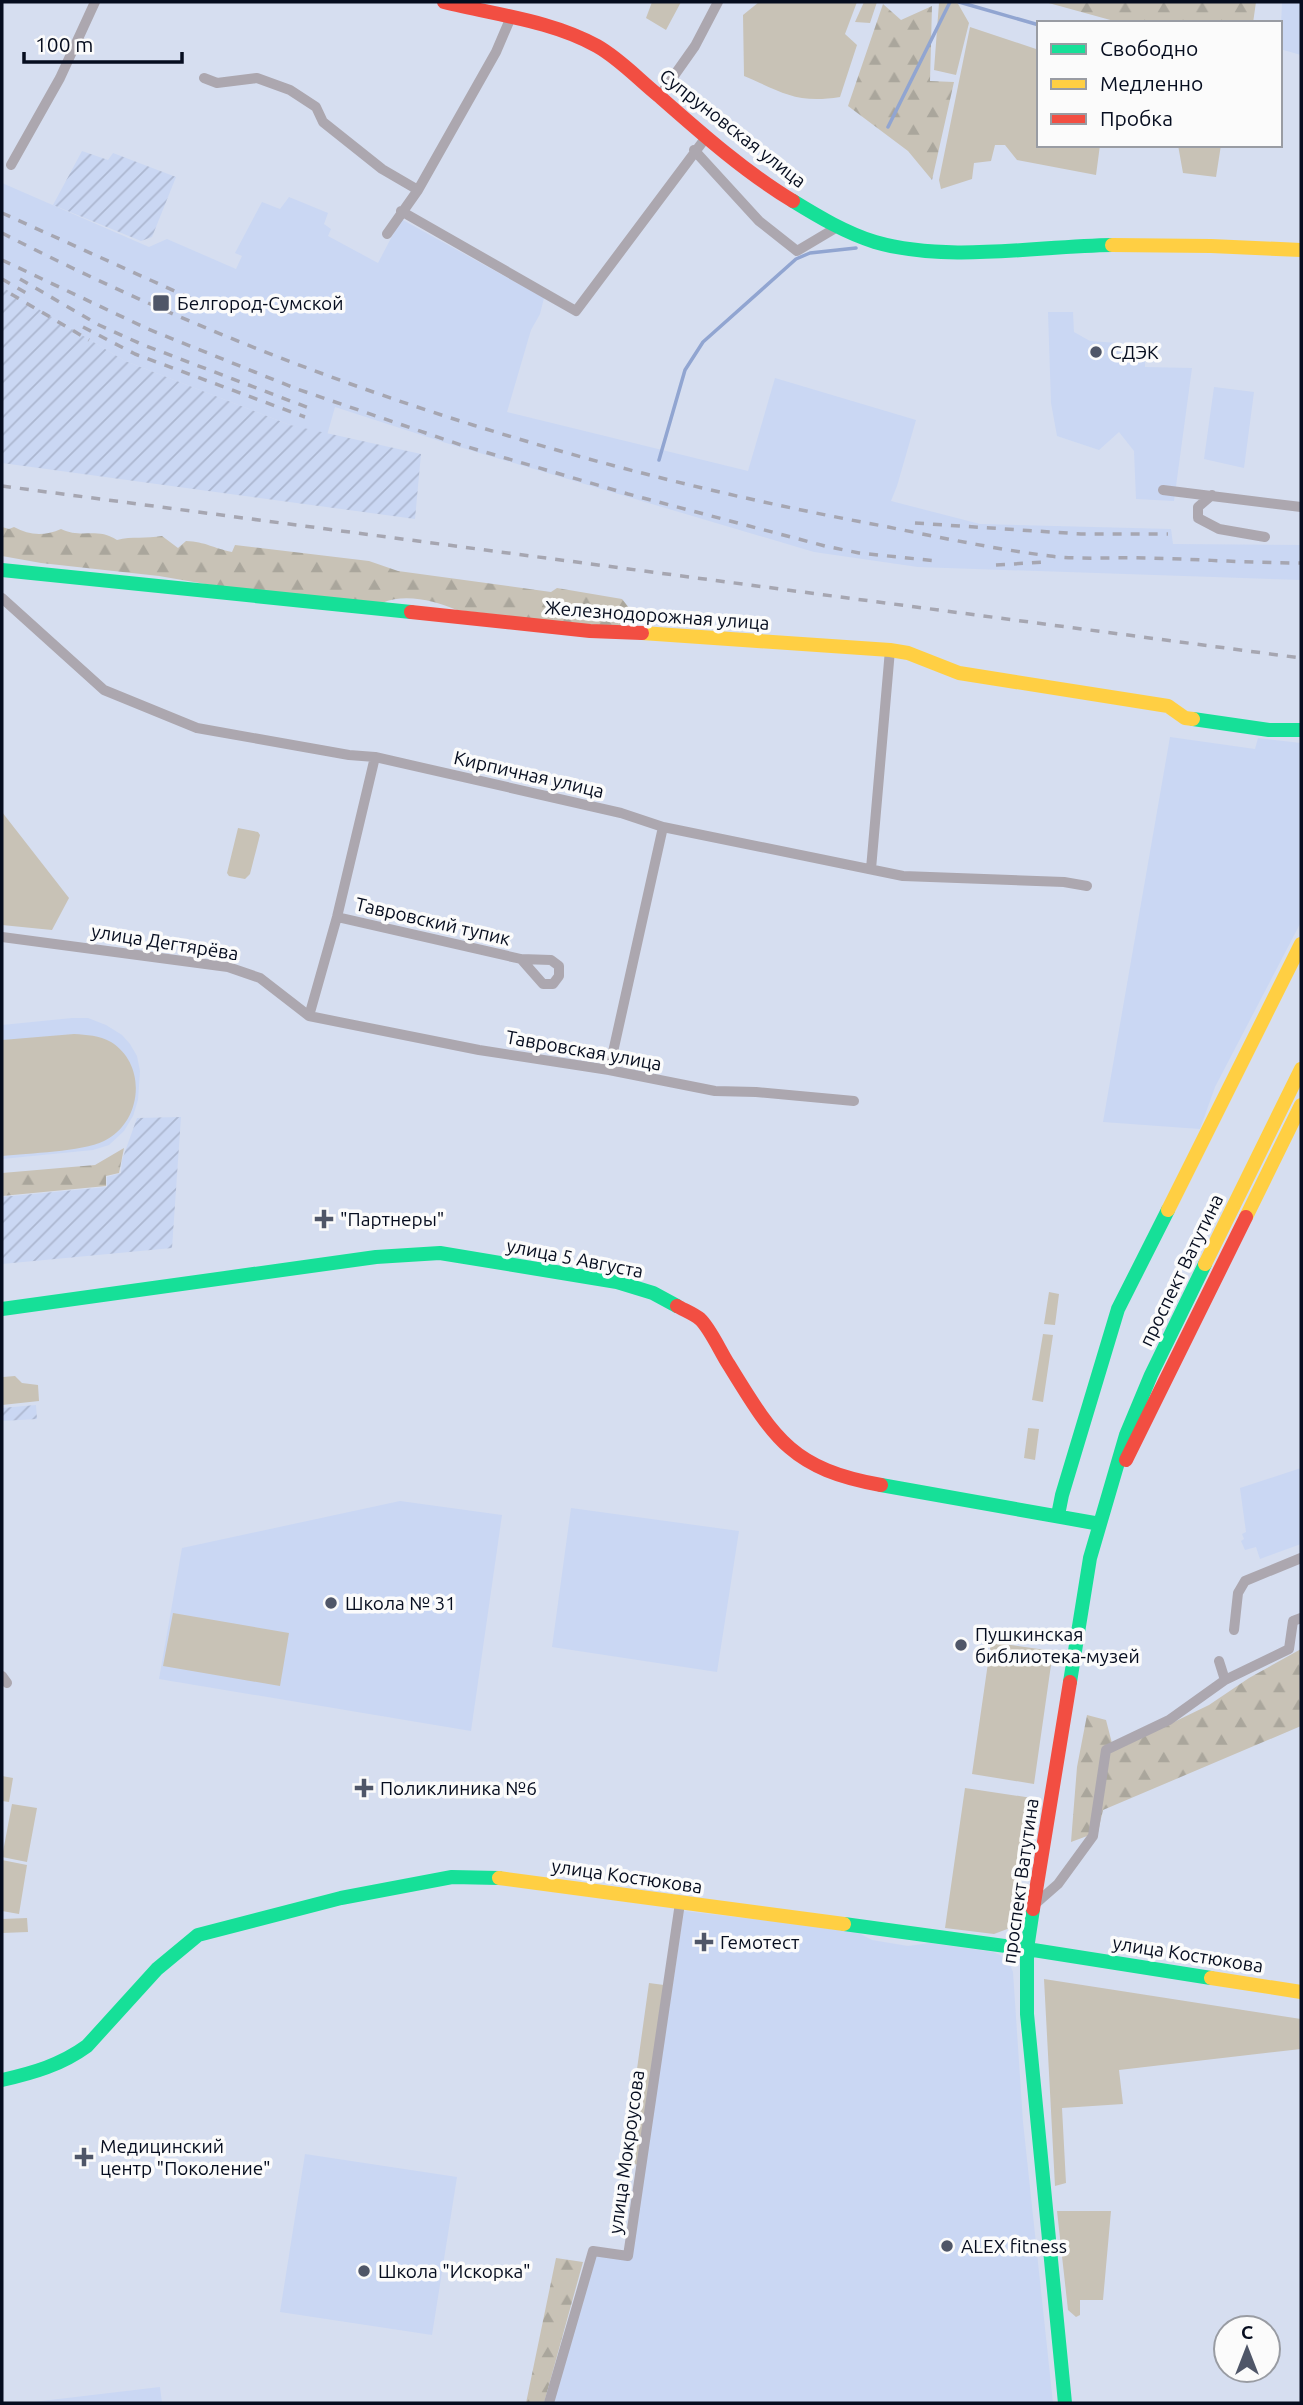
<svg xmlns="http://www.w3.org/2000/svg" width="1303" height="2405" font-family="Ubuntu,sans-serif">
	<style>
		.built { fill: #cad7f3 }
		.industrial { fill: url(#industrial-furrows) }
		.green { fill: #c8c2b6 }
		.forest { fill: url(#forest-firs) }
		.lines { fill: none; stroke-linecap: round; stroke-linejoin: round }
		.stream { stroke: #91a5d1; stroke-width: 3.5 }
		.street { stroke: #aca7af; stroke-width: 10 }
		.fast { stroke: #16e098; stroke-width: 14 }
		.slow { stroke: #ffcf43; stroke-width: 14 }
		.jam { stroke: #f24e42; stroke-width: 14 }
		.rail { stroke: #a6a6b1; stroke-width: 3.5; stroke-dasharray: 9 9; stroke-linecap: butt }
		.poi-dot { fill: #4f5668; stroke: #fbfbfb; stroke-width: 2.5 }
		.labels { text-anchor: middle; stroke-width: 7; stroke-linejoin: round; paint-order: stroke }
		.street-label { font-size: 19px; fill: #060d1f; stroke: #fbfbfb }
		.poi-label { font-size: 19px; fill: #060d1f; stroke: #fbfbfb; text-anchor: start }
	</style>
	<defs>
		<pattern id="industrial-furrows" width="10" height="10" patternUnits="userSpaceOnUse" patternTransform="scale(1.75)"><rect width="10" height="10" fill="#cad7f3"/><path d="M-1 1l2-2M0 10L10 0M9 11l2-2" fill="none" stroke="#acb7d0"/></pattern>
		<pattern id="forest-firs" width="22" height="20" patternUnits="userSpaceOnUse" patternTransform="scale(1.75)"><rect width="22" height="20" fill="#c8c2b6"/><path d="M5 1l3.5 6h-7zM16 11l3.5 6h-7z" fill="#aaa69c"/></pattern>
	</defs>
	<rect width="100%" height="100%" fill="#d6def0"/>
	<!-- built -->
	<path class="built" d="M 1282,2 L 1301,2 L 1301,55 L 1280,49 Z
		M 2,183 L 149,247 L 167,239 L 236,269 L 242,256 L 235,253 L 262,202 L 280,209 L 289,197 L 328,213 L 324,224 L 331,229 L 328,236 L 378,263 L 401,219 L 544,298 L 540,314 L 531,330 L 507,412 L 748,471 L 775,378 L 916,420 L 897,486 L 891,501 L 980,524 L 1171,529 L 1173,544 L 1301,545 L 1301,580 L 918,567 L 814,552 L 446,443 L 335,407 L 327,435 L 290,425 L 125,361 L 2,287 Z
		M 1048,312 L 1073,312 L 1074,332 L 1090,341 L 1145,345 L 1145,367 L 1192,368 L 1174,501 L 1136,499 L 1134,451 L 1119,432 L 1099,450 L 1057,436 L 1051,403 Z
		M 1214,387 L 1254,392 L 1244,468 L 1204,459 Z
		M 1170,737 L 1255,749 L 1258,738 L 1301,743 L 1301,922 L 1215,1087 L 1200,1129 L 1103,1122 Z
		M 72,1018 L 88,1018 L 106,1025 L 122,1035 L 130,1044 L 137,1056 L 140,1071 L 138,1100 L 133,1116 L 124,1131 L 109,1145 L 93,1150 L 2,1159 L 2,1025 Z
		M 1301,1468 L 1301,1544 L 1260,1559 L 1256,1547 L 1245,1550 L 1241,1541 L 1244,1539 L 1242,1534 L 1246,1532 L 1240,1488 Z
		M 400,1501 L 502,1515 L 471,1731 L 159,1679 L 182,1548 Z
		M 571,1508 L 739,1531 L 717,1672 L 552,1647 Z
		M 684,1911 L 855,1931 L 872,1940 L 908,1946 L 930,1943 L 993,1952 L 1000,1955 L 1010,1965 L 1013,1972 L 1023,2122 L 1053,2403 L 553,2403 L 595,2255 L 631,2259 Z
		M 305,2154 L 457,2177 L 432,2335 L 280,2312 Z
		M 160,2387 L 162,2403 L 25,2403 Z"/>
	<!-- industrial -->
	<path class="industrial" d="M 82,151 L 108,160 L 113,153 L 176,177 L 152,237 L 141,241 L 53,205 Z
		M 2,287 L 125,361 L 290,425 L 421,454 L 415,519 L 2,463 Z
		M 181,1117 L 172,1248 L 2,1264 L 2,1197 L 107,1187 L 107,1177 L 121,1173 L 122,1160 L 137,1118 Z
		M 36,1405 L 37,1419 L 2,1421 L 2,1408 Z"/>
	<!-- green -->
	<path class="green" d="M 652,2 L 681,2 L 666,30 L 646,18 Z
		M 759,2 L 857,2 L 845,34 L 857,45 L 840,97 C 796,104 782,92 744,76 L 743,15 Z
		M 864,2 L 877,2 L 870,23 L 855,22 Z
		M 930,2 L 957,2 L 969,23 L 956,75 L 934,70 L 939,3 Z
		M 970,27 L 1039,50 L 1039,145 L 1100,145 L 1096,175 L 1017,160 L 1005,145 L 995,145 L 991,161 L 974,163 L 972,179 L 941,189 L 939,180 Z
		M 1178,145 L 1221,145 L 1216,177 L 1183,173 Z
		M 2,812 L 69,898 L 52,930 L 2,925 Z
		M 238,828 L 258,832 L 260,835 L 250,874 L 245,879 L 229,876 L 227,873 Z
		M 74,1034 C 87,1035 99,1035 111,1042 C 148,1065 142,1123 104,1141 C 81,1152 29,1153 2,1156 L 2,1040 Z
		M 1049,1292 L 1059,1294 L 1055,1325 L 1044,1324 Z
		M 1043,1334 L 1053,1335 L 1043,1402 L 1032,1400 Z
		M 2,1375 L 3,1377 L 15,1376 L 22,1383 L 38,1385 L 39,1401 L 2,1405 Z
		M 1028,1428 L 1039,1429 L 1035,1460 L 1024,1458 Z
		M 173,1613 L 289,1633 L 280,1686 L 163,1666 Z
		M 991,1642 L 1053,1651 L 1034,1784 L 972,1774 Z
		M 2,1776 L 13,1778 L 9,1802 L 2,1801 Z
		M 965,1788 L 1032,1798 L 1010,1928 L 994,1934 L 945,1928 Z
		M 12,1804 L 37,1808 L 27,1862 L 2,1857 Z
		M 2,1860 L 27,1865 L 19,1914 L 2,1911 Z
		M 27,1918 L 28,1932 L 2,1933 L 2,1919 Z
		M 1044,1979 L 1301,2019 L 1301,2049 L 1119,2070 L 1123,2104 L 1062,2108 L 1066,2183 L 1055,2186 Z
		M 649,1983 L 664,1985 L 639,2165 L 624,2162 Z
		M 1057,2211 L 1111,2211 L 1103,2300 L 1080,2300 L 1080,2315 L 1076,2317 L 1068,2310 Z"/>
	<!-- forest -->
	<path class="forest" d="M 1045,2 L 1256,2 L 1253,23 L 1114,21 Z
		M 883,4 L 901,20 L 932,6 L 930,81 L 954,82 L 932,180 L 908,151 L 848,106 Z
		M 2,527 L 9,529 L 14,527 C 30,536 45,536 61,529 C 81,539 97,527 117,540 C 132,536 146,539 162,536 L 178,548 L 186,541 C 206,542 213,548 232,552 L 235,545 L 369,561 L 398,571 L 551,592 L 557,588 L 622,599 L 633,613 L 626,621 L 629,630 L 457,610 C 434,601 406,593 382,603 L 217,586 L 159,576 L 41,563 L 2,556 Z
		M 124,1148 L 119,1173 L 106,1176 L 106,1186 L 2,1196 L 2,1173 L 95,1165 Z
		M 1301,1649 L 1301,1726 L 1103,1810 L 1098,1832 L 1071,1842 L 1077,1767 L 1087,1715 L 1106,1720 L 1114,1751 L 1209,1705 L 1249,1678 Z
		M 556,2258 L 583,2262 L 544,2403 L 526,2403 Z"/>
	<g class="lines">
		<!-- stream -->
		<path class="stream" d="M 959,2 L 1039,25
			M 888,127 L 950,2
			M 659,460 L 685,370 L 703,342 L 796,259 L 810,253 L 856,248"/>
		<!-- street -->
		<path class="street" d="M 204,78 L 217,83 L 257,78 L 290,90 L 316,107 L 323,122 L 382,169 L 418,190
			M 659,97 L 695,46 L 718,2
			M 694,150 L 759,221 L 797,251 L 839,226
			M 11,165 L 60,78 L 95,2
			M 401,211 L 576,311 L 707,136
			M 387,234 L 418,190 L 496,52 L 511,17
			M 1163,490 L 1301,507
			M 1212,495 L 1198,507 L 1198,518 L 1219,529 L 1265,537
			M 2,598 L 104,690 L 197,728 L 349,755 L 375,757 L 621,813 L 663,827 L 903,876 L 1064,882 L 1087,886
			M 871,869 L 890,650
			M 337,917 L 521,959 L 551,960 L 559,966 L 559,976 L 553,984 L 543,984 L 521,959
			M 2,937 L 228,967 L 260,978 L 309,1016 L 479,1050 L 609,1070 L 715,1091 L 756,1092 L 854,1101
			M 309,1016 L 337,917 L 375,757
			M 609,1070 L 663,827
			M 1234,1630 L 1238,1593 L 1245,1581 L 1301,1558
			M 2,1676 L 7,1683
			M 1225,1680 L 1289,1649 L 1293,1621 L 1301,1618
			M 1034,1905 L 1058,1884 L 1093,1836 L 1106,1750 L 1169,1720 L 1225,1680 L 1219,1661
			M 549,2403 L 593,2251 L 628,2256 L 680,1903"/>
		<!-- fast -->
		<path class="fast" d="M 793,201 C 819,217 846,233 875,242 C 948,263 1037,246 1112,245
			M 2,570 L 411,612
			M 1193,719 L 1269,730 L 1301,730
			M 2,1309 L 376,1257 L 440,1253 L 617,1282 L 653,1293 L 677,1306
			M 881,1485 L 1100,1524
			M 1058,1515 L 1062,1495 L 1118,1309 L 1168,1210
			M 1070,1682 L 1090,1558 L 1126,1435 L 1151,1375 L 1205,1264
			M 1033,1909 L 1027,1949 L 1027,2014 L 1065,2403
			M 844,1924 L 1027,1949 L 1211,1978
			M 2,2080 C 33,2073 61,2065 87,2046 L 157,1969 L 198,1935 L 341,1898 L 452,1877 L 499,1878"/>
		<!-- slow -->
		<path class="slow" d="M 1112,245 L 1211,246 L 1301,250
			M 642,633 L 890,650 L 908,653 L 959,673 L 1168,706 L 1185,718 L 1193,719
			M 1168,1210 L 1301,944
			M 1246,1217 L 1301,1105
			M 1205,1264 L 1301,1069
			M 499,1878 L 844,1924
			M 1211,1978 L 1301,1992"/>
		<!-- jam -->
		<path class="jam" d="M 444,2 C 495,15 550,20 597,46 C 620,59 638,79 659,96 C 701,133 745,172 793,201
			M 411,612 L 590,631 L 642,633
			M 677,1306 C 684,1310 694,1314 700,1319 C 710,1328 721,1353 729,1365 C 774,1438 791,1469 881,1485
			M 1126,1460 L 1246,1217
			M 1033,1909 L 1070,1682"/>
		<!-- rail -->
		<path class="rail" d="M 2,213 L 190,298
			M 2,233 C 277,375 579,470 883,526 C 938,537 994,549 1050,556 C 1081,560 1113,557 1145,558 C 1197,559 1249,563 1301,563
			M 2,260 L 148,329 L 297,389 L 461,445 L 628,494 L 825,546 L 859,553 L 937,561
			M 2,279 L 26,293
			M 20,279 L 99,325 L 141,344 L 309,408
			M 11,294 L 89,340
			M 83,327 L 135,354 L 305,417
			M 2,486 L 1301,658
			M 915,523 L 1081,534 L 1168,534
			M 996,565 L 1045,562"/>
	</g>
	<!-- markers -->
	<g class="poi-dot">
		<rect x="152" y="294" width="18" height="18" rx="3.5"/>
		<circle cx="1096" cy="352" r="7"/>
		<path d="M320.5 1208.5h7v7h7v7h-7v7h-7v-7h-7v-7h7z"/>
		<circle cx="331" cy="1603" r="7"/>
		<circle cx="961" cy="1645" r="7"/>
		<path d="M360.5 1777.5h7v7h7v7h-7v7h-7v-7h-7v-7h7z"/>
		<path d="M700.5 1931.5h7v7h7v7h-7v7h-7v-7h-7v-7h7z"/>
		<path d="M80.5 2146.5h7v7h7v7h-7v7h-7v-7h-7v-7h7z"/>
		<circle cx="947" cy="2246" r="7"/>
		<circle cx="364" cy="2271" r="7"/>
	</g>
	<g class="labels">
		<!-- street labels -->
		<g class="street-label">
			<text transform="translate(733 128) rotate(38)" y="7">Супруновская улица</text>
			<text transform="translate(657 615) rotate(4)" y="7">Железнодорожная улица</text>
			<text transform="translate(529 774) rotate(13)" y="7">Кирпичная улица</text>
			<text transform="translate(433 921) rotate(13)" y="7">Тавровский тупик</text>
			<text transform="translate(165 942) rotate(9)" y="7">улица Дегтярёва</text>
			<text transform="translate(584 1050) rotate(10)" y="7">Тавровская улица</text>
			<text transform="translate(575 1258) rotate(11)" y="7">улица 5 Августа</text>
			<text transform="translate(1181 1270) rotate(-64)" y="7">проспект Ватутина</text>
			<text transform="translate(627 1876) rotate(8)" y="7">улица Костюкова</text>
			<text transform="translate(1020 1881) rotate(-82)" y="7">проспект Ватутина</text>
			<text transform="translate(1188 1954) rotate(9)" y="7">улица Костюкова</text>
			<text transform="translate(626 2152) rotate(-82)" y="7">улица Мокроусова</text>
		</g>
		<!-- poi labels -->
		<g class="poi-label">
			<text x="177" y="310">Белгород-Сумской</text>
			<text x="1110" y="359">СДЭК</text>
			<text x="340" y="1226">"Партнеры"</text>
			<text x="345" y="1610">Школа № 31</text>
			<text x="975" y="1641">Пушкинская<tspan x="975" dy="22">библиотека-музей</tspan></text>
			<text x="380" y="1795">Поликлиника №6</text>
			<text x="720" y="1949">Гемотест</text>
			<text x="100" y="2153">Медицинский<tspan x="100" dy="22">центр "Поколение"</tspan></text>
			<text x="961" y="2253">ALEX fitness</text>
			<text x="378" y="2278">Школа "Искорка"</text>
		</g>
	</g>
	<!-- border -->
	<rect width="1303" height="2405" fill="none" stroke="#060d1f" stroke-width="7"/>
	<!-- legend -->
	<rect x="1037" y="21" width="245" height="126" fill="#fbfbfb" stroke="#999ca3" stroke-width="2"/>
	<rect x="1051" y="44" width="35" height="10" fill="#16e098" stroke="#999ca3" stroke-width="2"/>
	<text x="1100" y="56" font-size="21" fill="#060d1f">Свободно</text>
	<rect x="1051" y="79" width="35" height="10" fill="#ffcf43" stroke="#999ca3" stroke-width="2"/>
	<text x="1100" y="91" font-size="21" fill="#060d1f">Медленно</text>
	<rect x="1051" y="114" width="35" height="10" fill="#f24e42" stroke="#999ca3" stroke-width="2"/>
	<text x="1100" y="126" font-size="21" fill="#060d1f">Пробка</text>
	<!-- north arrow -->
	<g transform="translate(1247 2349)"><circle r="33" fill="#fbfbfb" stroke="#999ca3" stroke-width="2"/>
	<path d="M0-5L12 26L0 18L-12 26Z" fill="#4f5668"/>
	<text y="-10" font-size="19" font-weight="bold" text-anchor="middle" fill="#060d1f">С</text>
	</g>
	<!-- scale -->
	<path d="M24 52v10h158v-10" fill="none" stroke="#060d1f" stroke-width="3.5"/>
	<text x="35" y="52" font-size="21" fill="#060d1f" stroke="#fbfbfb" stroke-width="5" paint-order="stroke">100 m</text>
</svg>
